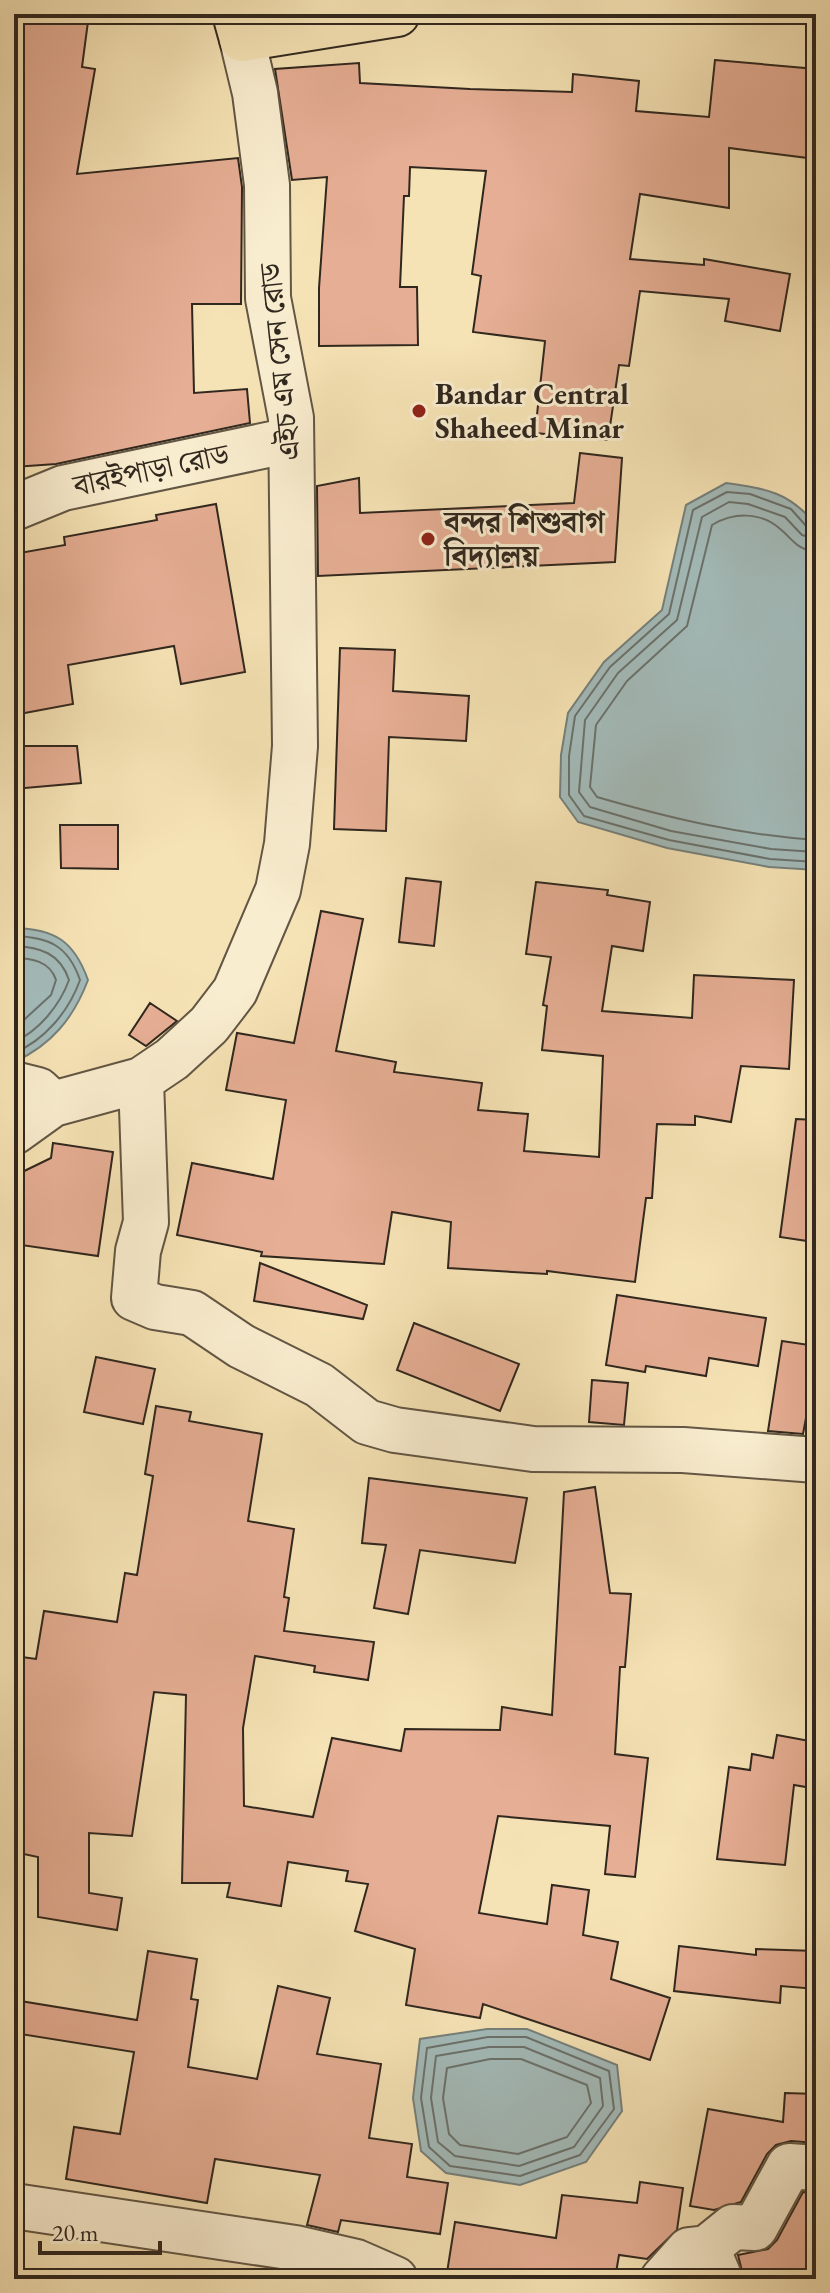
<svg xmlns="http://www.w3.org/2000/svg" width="830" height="2293" font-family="'EB Garamond','Noto Serif Bengali',serif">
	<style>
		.water { fill: #a3bbba; stroke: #75807c; stroke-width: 2 }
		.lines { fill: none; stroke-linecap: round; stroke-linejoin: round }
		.shore { stroke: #6a716c; stroke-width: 2 }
		.building { fill: #e6ae94; stroke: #30271e; stroke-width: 2 }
		.minor-casing { stroke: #625644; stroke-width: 48 }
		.major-casing { stroke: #30271e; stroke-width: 48 }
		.minor { stroke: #f9edcf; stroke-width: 44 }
		.major { stroke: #f6e3b5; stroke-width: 44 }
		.poi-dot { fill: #8f2418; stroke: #f9edcf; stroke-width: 3 }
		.labels { text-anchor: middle; stroke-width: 6; stroke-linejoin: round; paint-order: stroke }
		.street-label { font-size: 30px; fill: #30271e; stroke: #f9edcf }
		.poi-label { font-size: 30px; font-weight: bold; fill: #30271e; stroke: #f9edcf; text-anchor: start }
	</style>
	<rect width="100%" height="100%" fill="#f6e3b5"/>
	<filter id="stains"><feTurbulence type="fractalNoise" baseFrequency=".0025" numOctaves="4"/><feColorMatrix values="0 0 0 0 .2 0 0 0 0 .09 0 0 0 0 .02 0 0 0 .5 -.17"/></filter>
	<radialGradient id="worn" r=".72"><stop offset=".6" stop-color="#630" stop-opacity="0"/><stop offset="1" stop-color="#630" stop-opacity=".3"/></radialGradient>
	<!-- water -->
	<path class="water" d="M 726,483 C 768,489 788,492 816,524 L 816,870 L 769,867 L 667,848 L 578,822 L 560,797 L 561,755 L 568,713 L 604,662 L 662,610 L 686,505 Z
		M 14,928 C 55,929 74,941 88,980 C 74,1017 52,1045 14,1062 Z
		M 487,2029 L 527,2029 L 617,2065 L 622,2111 L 586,2162 L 520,2185 L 446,2173 L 421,2151 L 413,2098 L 420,2039 Z"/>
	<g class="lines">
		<!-- shore -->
		<path class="shore" d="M 816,529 L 807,527 L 791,509 L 750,494 L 727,492 L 693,510 L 669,614 L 610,667 L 575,716 L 569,756 L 569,795 L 584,816 L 669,840 L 770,859 L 816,862
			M 816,539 L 802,535 L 785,517 L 748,504 L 729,502 L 702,517 L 677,620 L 618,673 L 585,720 L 579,792 L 590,807 L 671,831 L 771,849 L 816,852
			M 816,551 C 796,550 793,539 779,528 C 759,511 732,513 712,525 L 687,626 L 627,681 L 596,725 L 590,787 L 597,797 C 669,818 741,835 816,840
			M 14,936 C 48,937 68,945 80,980 C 69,1011 45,1040 14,1053
			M 14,946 C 40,947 60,953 69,980 C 60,1005 39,1031 14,1042
			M 14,958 C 31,958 50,961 56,980 L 51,995 L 14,1029
			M 488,2037 L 526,2037 L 609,2071 L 614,2109 L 580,2155 L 520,2176 L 450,2166 L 429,2147 L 421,2098 L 427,2048 Z
			M 489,2047 L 524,2047 L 600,2078 L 603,2106 L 574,2147 L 519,2166 L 455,2156 L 438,2142 L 431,2098 L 436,2056 Z
			M 490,2059 L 521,2059 L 587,2085 L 591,2103 L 567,2137 L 518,2154 L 460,2145 L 449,2134 L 443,2098 L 447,2068 Z"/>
	</g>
	<!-- building -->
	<path class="building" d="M 14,14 L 89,14 L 82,67 L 95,69 L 77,174 L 238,158 L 242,187 L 241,304 L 192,304 L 194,393 L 247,389 L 250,423 L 56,464 L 14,467 Z
		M 715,60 L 816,69 L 816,159 L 729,148 L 729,208 L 640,194 L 630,259 L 704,265 L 704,259 L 790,274 L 780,331 L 725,321 L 729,299 L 640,291 L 629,366 L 619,365 L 608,440 L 535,433 L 545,341 L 473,332 L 481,276 L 472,274 L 486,171 L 410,167 L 409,196 L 404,196 L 400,287 L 417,287 L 418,345 L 319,346 L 319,288 L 327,177 L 292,180 L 275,69 L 359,63 L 360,83 L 470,89 L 572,92 L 573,74 L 639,81 L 636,111 L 709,117 Z
		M 580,453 L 622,458 L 615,562 L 318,576 L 317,486 L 359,478 L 360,513 L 574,503 Z
		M 216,504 L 245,672 L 181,684 L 174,646 L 68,665 L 73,704 L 14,715 L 14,554 L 65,545 L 64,537 L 157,520 L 156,515 Z
		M 340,648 L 395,650 L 393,691 L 469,696 L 466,741 L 389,737 L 386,831 L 334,829 Z
		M 14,746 L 77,746 L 81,783 L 14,789 Z
		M 60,825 L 118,825 L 118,869 L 61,868 Z
		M 406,878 L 441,882 L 434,946 L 399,942 Z
		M 536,882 L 608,890 L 607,895 L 650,902 L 643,951 L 612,946 L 602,1011 L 692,1018 L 694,975 L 794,980 L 789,1069 L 741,1066 L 731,1122 L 695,1116 L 695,1125 L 657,1124 L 652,1198 L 646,1198 L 635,1282 L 547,1271 L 547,1274 L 448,1268 L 451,1222 L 392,1212 L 384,1264 L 261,1256 L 262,1252 L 177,1235 L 192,1163 L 273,1179 L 286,1100 L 226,1090 L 237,1033 L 294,1043 L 321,911 L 363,919 L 336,1051 L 396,1062 L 394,1072 L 482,1083 L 478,1110 L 528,1114 L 524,1151 L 599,1157 L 603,1056 L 542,1050 L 547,1006 L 543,1005 L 551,957 L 526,954 Z
		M 150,1003 L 177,1021 L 146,1046 L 129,1035 Z
		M 796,1119 L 816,1120 L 814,1242 L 780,1237 Z
		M 53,1143 L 113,1152 L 98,1256 L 14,1244 L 14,1176 L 51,1158 Z
		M 260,1263 L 367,1305 L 363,1319 L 254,1301 Z
		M 617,1295 L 766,1318 L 758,1366 L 709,1358 L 706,1376 L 646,1366 L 645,1372 L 606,1365 Z
		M 414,1323 L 519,1364 L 500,1411 L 397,1370 Z
		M 782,1341 L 816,1346 L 816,1365 L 803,1434 L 768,1431 Z
		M 96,1357 L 155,1369 L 143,1424 L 84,1412 Z
		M 592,1380 L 628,1383 L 624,1425 L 589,1422 Z
		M 156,1406 L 191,1412 L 189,1421 L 262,1434 L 248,1521 L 294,1529 L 284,1597 L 289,1598 L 284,1631 L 374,1642 L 368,1680 L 314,1672 L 315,1666 L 255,1656 L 243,1728 L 244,1806 L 313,1817 L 332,1738 L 401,1751 L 405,1729 L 500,1730 L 502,1707 L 552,1715 L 564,1492 L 595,1487 L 610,1593 L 631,1594 L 625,1667 L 620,1667 L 615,1754 L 648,1758 L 635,1877 L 605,1874 L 610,1826 L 498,1816 L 479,1913 L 547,1924 L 552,1885 L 589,1890 L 583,1935 L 618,1942 L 611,1979 L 670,1998 L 650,2060 L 483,2004 L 480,2018 L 406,2005 L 415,1949 L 355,1931 L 368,1884 L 346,1881 L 348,1871 L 288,1862 L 281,1906 L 227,1897 L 230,1883 L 182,1883 L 186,1695 L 154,1692 L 132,1836 L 89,1833 L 89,1893 L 122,1898 L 117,1930 L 38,1917 L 38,1857 L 14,1852 L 14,1656 L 36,1659 L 44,1611 L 117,1622 L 125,1573 L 137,1575 L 153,1476 L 145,1474 Z
		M 369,1478 L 527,1498 L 515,1563 L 420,1550 L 408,1614 L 374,1608 L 386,1545 L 362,1543 Z
		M 777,1735 L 815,1742 L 806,1787 L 794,1785 L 785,1865 L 717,1859 L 729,1767 L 750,1770 L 752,1754 L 773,1758 Z
		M 679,1946 L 756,1955 L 756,1949 L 816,1951 L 816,1989 L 781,1986 L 780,2003 L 674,1991 Z
		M 148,1951 L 197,1959 L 191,1999 L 198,2000 L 188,2067 L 257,2079 L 278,1986 L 330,1998 L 317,2054 L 381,2064 L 369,2138 L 412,2144 L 407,2177 L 448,2183 L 440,2234 L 341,2220 L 338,2232 L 307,2225 L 320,2175 L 215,2159 L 207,2203 L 66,2179 L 74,2127 L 120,2134 L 134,2052 L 14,2033 L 14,2000 L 137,2020 Z
		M 785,2093 L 816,2094 L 816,2143 L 791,2141 L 776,2145 L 767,2154 L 741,2202 L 714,2210 L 690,2206 L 708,2109 L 783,2122 Z
		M 640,2182 L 683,2188 L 677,2230 L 647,2259 L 619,2255 L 615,2279 L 446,2279 L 455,2222 L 556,2238 L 562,2195 L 637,2203 Z
		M 803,2192 L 816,2193 L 816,2279 L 744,2279 L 738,2255 L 768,2249 L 777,2240 Z"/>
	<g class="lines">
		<defs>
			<path id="minor" d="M 14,508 L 63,488 L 291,440
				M 141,1080 L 146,1222 L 138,1251 L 134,1298 L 155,1307 L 192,1313 L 241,1346 L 319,1385 L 367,1422 L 395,1430 L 533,1449 L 683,1450 L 816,1460
				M 14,1084 L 38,1090 L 53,1104
				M 14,1132 L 53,1104 L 141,1080 L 172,1059 L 209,1025 L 235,991 L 278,890 L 287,844 L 295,746 L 291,418 L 268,298 L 267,185 L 255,93 L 242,39
				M 14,2206 L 295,2248 L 356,2262 L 395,2279
				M 707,2248 L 733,2227 L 755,2228 L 789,2166 L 816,2168
				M 663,2279 L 689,2250 L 707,2248 L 720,2279"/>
			<path id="major" d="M 235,14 L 242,39 L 397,14"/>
		</defs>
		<!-- minor casing -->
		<use href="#minor" class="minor-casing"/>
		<!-- major casing -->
		<use href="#major" class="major-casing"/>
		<!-- minor -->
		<use href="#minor" class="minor"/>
		<!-- major -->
		<use href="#major" class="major"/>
	</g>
	<!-- markers -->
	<g class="poi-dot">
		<circle cx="419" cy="411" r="8"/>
		<circle cx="428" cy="539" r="8"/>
	</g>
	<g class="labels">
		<!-- street labels -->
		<g class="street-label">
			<text transform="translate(280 362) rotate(-96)" y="10">এইচ এম সেন রোড</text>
			<text transform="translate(151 470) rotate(-12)" y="10">বারইপাড়া রোড</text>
		</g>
		<!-- poi labels -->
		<g class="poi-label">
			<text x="435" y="404">Bandar Central<tspan x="435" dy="34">Shaheed Minar</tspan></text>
			<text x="444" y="532">বন্দর শিশুবাগ<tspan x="444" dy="34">বিদ্যালয়</tspan></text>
		</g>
	</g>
	<!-- margin -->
	<rect width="830" height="2293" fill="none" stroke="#f6e3b5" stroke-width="48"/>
	<rect x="16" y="16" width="798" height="2261" fill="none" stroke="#30271e" stroke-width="4"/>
	<rect x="24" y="24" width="782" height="2245" fill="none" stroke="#30271e" stroke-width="2"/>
	<!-- scale -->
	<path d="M40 2241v12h120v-12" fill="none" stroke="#30271e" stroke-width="4"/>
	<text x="52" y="2241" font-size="24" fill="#30271e" stroke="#f9edcf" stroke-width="6" paint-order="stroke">20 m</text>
	<rect width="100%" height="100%" filter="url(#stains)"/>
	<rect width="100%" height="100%" fill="url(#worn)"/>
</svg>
